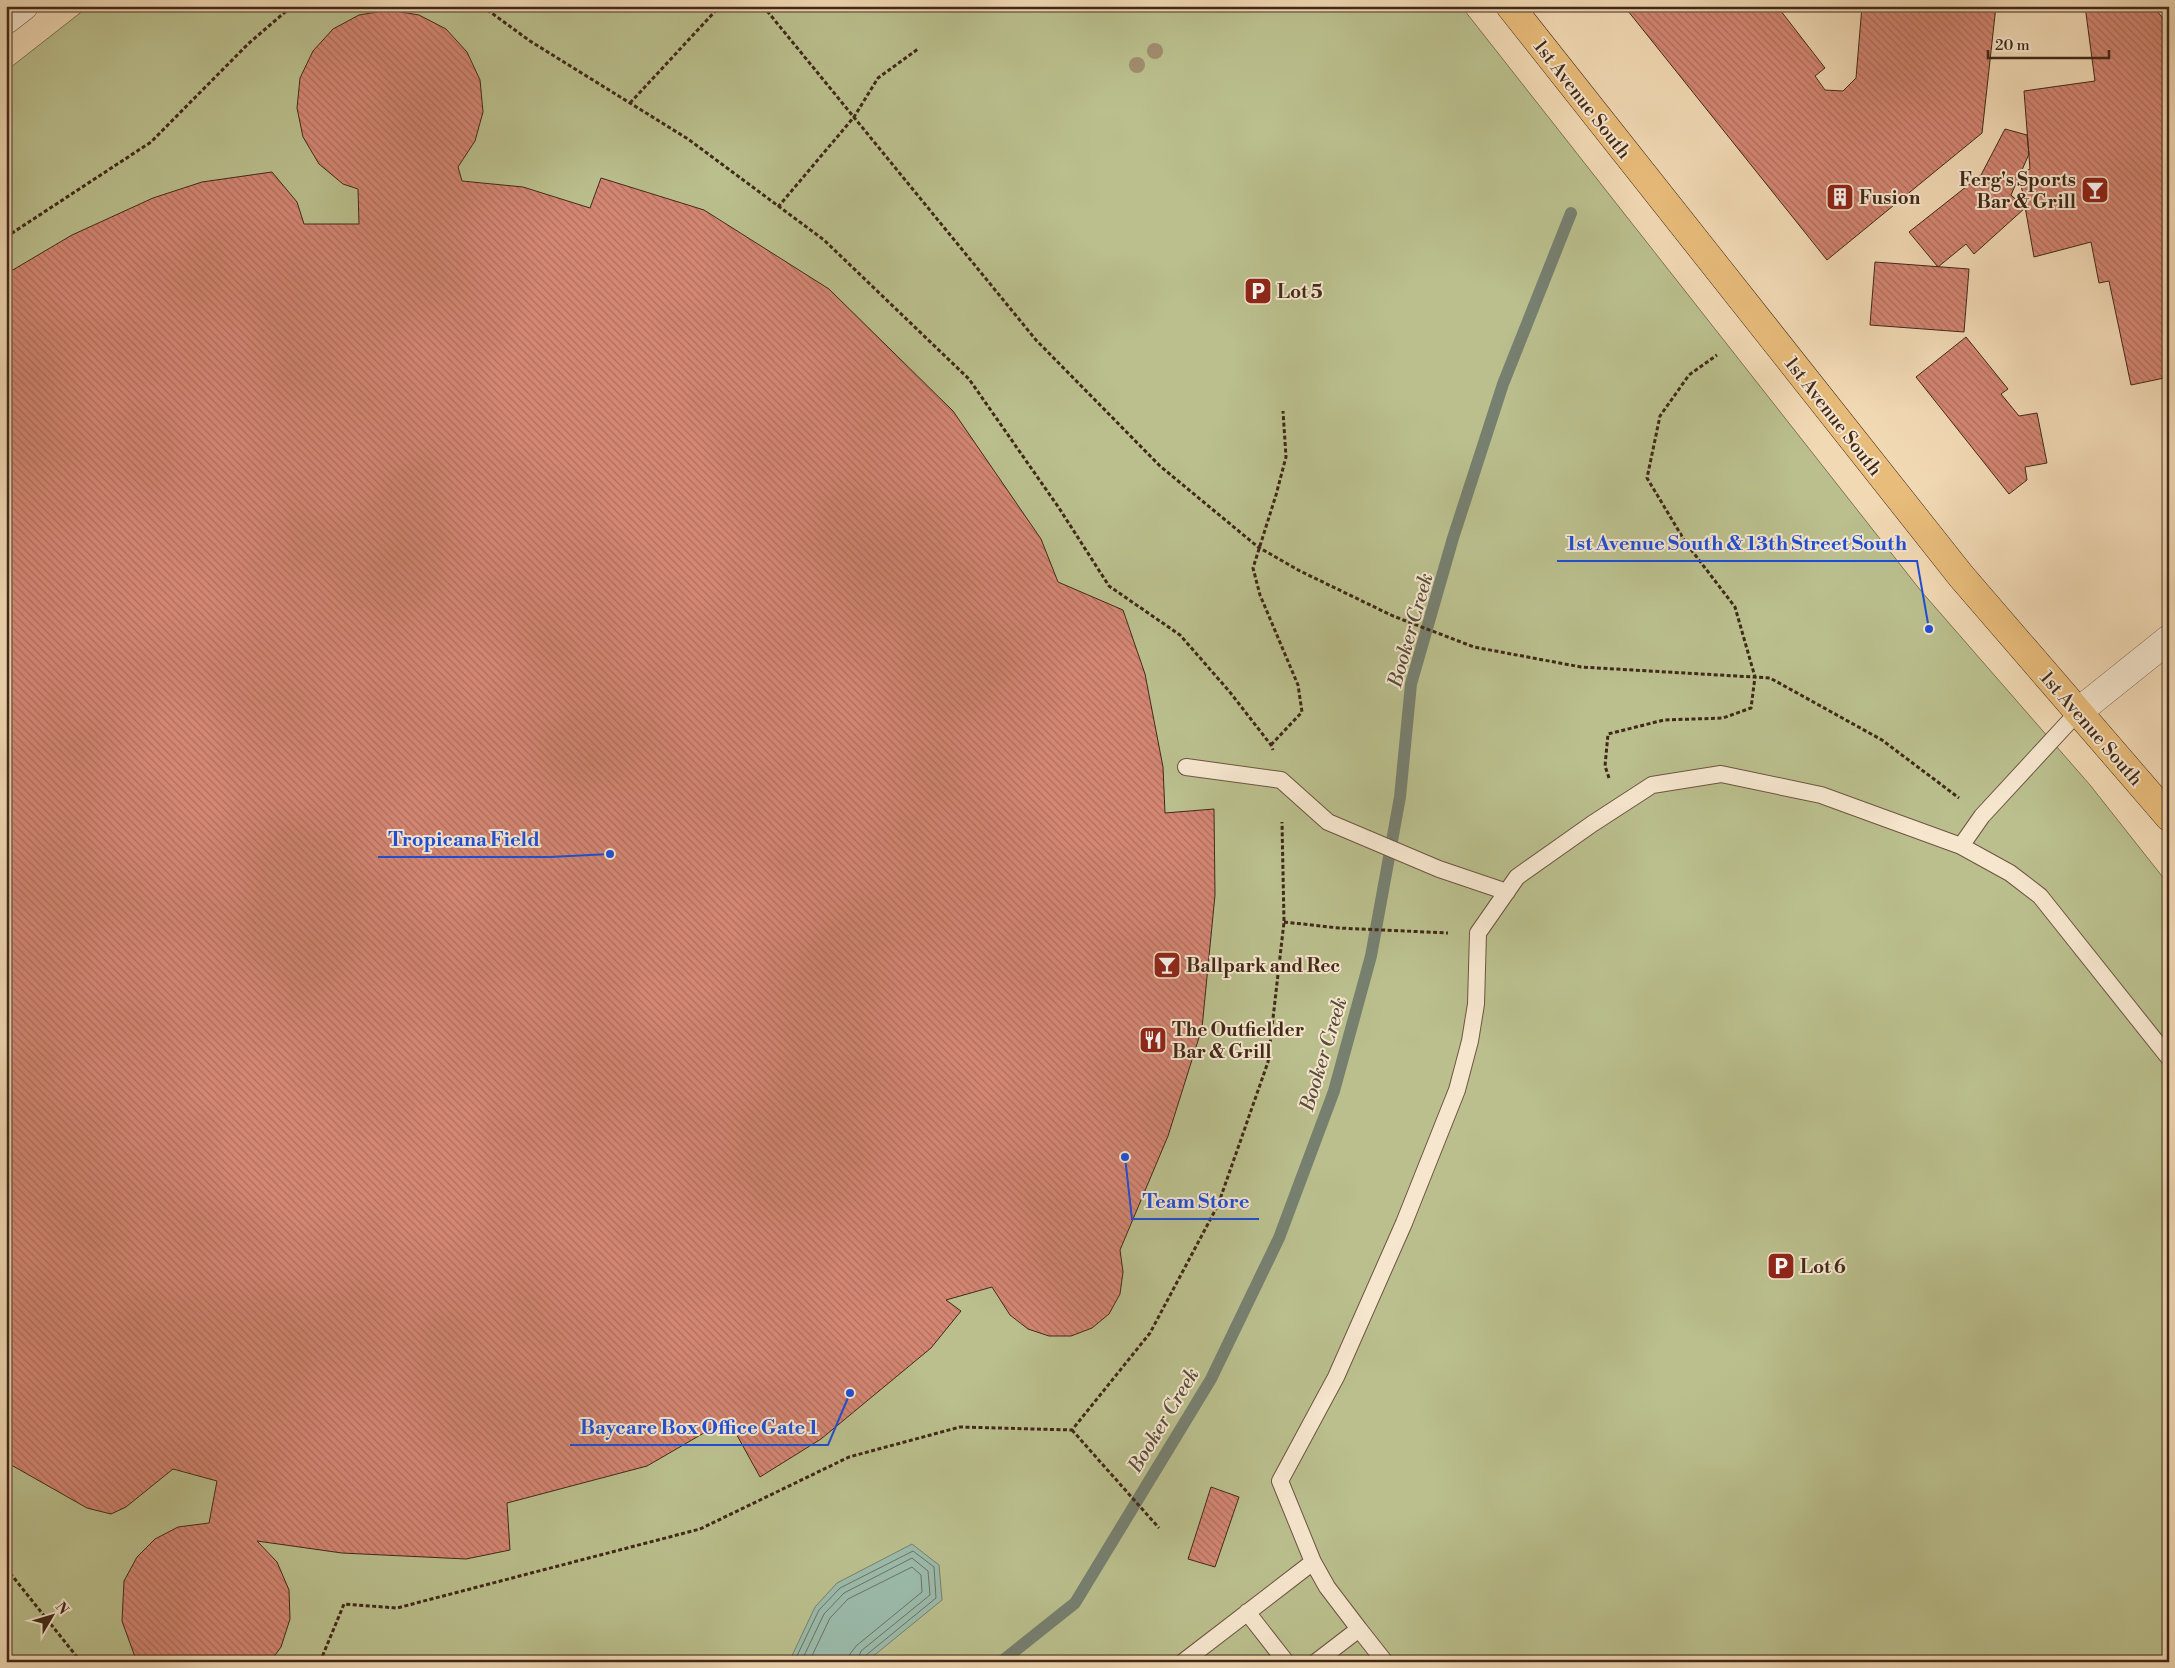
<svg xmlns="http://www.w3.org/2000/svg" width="2175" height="1668" font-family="'Libre Bodoni',serif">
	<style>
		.park { fill: #babf8d; stroke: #7e7453 }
		.water { fill: #9bbaaa; stroke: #778070 }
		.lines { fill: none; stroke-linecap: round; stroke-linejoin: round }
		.shore { stroke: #6e7262; stroke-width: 1 }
		.stream { stroke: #778070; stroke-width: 12 }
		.building { fill: url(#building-back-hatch); stroke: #412919 }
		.service-casing { stroke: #6d5540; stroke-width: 18 }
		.minor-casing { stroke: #6d5540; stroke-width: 29 }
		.tertiary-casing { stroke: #6d5540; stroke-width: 29 }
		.primary-casing { stroke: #412919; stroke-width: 29 }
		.path { stroke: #412919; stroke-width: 3; stroke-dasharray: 4 2.5; stroke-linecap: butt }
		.service { stroke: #f6e6ce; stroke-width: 16 }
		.minor { stroke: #f6e6ce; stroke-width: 28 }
		.tertiary { stroke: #f6e6ce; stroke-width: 28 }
		.primary { stroke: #e8bc7a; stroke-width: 28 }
		.tree { fill: #a18d6f }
		.labels { text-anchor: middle; stroke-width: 4; stroke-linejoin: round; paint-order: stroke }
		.street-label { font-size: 19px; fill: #412919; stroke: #f6e6ce }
		.poi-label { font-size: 19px; font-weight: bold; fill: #412919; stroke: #f6e6ce; text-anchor: start }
		.water-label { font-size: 20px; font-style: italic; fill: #584d3d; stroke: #f6e6ce }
		.leader { fill: none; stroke: #1d4ed8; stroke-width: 2 }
		.callout-dot { fill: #1d4ed8; stroke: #f6e6ce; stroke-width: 2 }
		.callout-label { font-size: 20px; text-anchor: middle; font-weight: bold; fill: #1d4ed8; stroke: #f6e6ce; stroke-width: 4; stroke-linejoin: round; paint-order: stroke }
	</style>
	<defs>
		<pattern id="building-back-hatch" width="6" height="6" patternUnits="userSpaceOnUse" patternTransform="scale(1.25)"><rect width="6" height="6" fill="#d48673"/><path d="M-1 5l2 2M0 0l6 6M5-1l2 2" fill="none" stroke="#ae6e5e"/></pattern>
	</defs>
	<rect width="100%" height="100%" fill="#f1d9b4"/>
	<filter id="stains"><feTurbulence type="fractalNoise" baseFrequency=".004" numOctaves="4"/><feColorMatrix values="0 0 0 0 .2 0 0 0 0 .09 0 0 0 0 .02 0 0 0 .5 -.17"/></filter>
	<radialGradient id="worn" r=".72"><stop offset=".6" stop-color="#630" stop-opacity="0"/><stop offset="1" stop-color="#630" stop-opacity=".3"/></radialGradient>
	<!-- park -->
	<path class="park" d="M 89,6 L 1461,6 L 1921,591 L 2090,785 L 2169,885 L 2169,1662 L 6,1662 L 6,71 Z"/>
	<!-- water -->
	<path class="water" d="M 912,1544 L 939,1565 L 942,1600 L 866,1662 L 789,1662 L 815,1607 L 837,1583 Z"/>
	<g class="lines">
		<!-- shore -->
		<path class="shore" d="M 794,1662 L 819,1610 L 840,1588 L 913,1551 L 934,1567 L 936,1598 L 865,1656 L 863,1662
			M 801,1662 L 824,1614 L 844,1593 L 912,1558 L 928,1571 L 930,1595 L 861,1651 L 857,1662
			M 809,1662 L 830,1618 L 848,1599 L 912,1567 L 921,1575 L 922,1592 L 856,1646 L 850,1654 L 849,1662"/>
		<!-- stream -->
		<path class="stream" d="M 1001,1662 L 1075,1603 L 1211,1379 L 1279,1238 L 1334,1091 L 1371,956 L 1400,797 L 1411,684 L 1453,538 L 1503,384 L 1571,213"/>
	</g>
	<!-- building -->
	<path class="building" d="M 1624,6 L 1777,6 L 1825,68 L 1815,76 L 1825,90 L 1843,91 L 1856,78 L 1862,6 L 1996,6 L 1982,133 L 1827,260 Z
		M 2085,6 L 2153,6 L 2169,26 L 2169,377 L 2131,385 L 2109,281 L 2099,283 L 2091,242 L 2034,257 L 2019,173 L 2030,169 L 2024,91 L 2095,81 Z
		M 389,10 L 419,15 L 446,29 L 467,52 L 480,80 L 483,112 L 475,141 L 458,167 L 462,181 L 523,187 L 590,208 L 601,178 L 704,210 L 829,289 L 953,411 L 1041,539 L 1058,582 L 1123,610 L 1145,674 L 1163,767 L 1165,813 L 1214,809 L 1215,895 L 1202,1028 L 1168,1136 L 1120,1250 L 1123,1272 L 1120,1294 L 1109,1314 L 1092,1328 L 1071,1336 L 1049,1336 L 1028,1329 L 1010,1315 L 992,1287 L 946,1300 L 961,1311 L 931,1348 L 821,1439 L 760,1477 L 728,1419 L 647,1466 L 507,1503 L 510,1550 L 466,1559 L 342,1553 L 257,1541 L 277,1562 L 289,1590 L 290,1619 L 281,1647 L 270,1662 L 140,1662 L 135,1657 L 122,1621 L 124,1581 L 137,1557 L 155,1539 L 178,1527 L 209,1523 L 217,1481 L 173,1469 L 126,1507 L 111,1514 L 87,1508 L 6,1462 L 6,274 L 72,235 L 153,198 L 202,182 L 272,172 L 297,202 L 304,224 L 359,224 L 358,189 L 343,184 L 319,164 L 303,137 L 297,108 L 300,78 L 313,51 L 333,29 L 359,15 Z
		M 2005,129 L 2027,135 L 2029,154 L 2011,195 L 2025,208 L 1974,254 L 1966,244 L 1938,267 L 1909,232 L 1981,175 Z
		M 1875,262 L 1969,269 L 1964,332 L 1870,325 Z
		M 1966,337 L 2008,389 L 2001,394 L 2019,416 L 2037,413 L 2047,463 L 2025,467 L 2027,480 L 2009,494 L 1916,377 Z
		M 1211,1487 L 1239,1497 L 1215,1567 L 1188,1559 Z"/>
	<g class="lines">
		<defs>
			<path id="service" d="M 1186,767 L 1281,780 L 1328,822 L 1439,869 L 1507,892
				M 1961,846 L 1982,816 L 2078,712
				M 1247,1612 L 1286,1662
				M 1359,1629 L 1327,1587 L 1313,1562 L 1280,1481 L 1336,1377 L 1404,1223 L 1457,1090 L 1470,1041 L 1476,1004 L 1478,933 L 1517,877 L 1592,824 L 1652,785 L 1721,774 L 1821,795 L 1961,846 L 2010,873 L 2040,896 L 2169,1058
				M 1183,1662 L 1313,1562
				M 1316,1662 L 1359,1629 L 1385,1662"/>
			<path id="minor" d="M 2078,712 L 2169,639"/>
			<path id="tertiary" d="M 6,20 L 24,6"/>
			<path id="primary" d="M 1510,6 L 1961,576 L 2169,817"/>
		</defs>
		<!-- service casing -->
		<use href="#service" class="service-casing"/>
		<!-- minor casing -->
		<use href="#minor" class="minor-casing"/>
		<!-- tertiary casing -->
		<use href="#tertiary" class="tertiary-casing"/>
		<!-- primary casing -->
		<use href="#primary" class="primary-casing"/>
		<!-- path -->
		<path class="path" d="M 482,6 L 530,41 L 688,139 L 824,240 L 969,379 L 1059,508 L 1109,586 L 1180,635 L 1229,691 L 1271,745 L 1273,750
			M 763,6 L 1036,340 L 1160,466 L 1258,547 L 1300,571 L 1393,616 L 1474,647 L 1581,667 L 1770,678 L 1882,740 L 1959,798
			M 630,103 L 720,6
			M 778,207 L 854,117 L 878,78 L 918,49
			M 6,237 L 151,142 L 248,44 L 292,6
			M 1271,745 L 1302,712 L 1298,685 L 1260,595 L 1253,568 L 1276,495 L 1286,457 L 1283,411
			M 1609,778 L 1605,766 L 1608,734 L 1664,720 L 1723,718 L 1751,708 L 1755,677 L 1735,607 L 1686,543 L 1647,478 L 1660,416 L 1689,375 L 1717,355
			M 1284,922 L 1339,928 L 1448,933
			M 1072,1430 L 1159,1528
			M 6,1568 L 81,1662
			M 320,1662 L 344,1604 L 397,1608 L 700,1529 L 849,1457 L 960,1427 L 1072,1430 L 1150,1333 L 1218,1205 L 1268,1062 L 1284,922 L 1282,822"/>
		<!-- service -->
		<use href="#service" class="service"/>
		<!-- minor -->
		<use href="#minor" class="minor"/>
		<!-- tertiary -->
		<use href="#tertiary" class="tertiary"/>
		<!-- primary -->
		<use href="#primary" class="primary"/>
	</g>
	<!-- trees -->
	<g class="tree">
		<circle cx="1155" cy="51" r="8"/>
		<circle cx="1137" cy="65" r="8"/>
	</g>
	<!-- icons -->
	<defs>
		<symbol id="bar-square" viewBox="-11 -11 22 22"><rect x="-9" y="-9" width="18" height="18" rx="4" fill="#8f2418" stroke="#f6e6ce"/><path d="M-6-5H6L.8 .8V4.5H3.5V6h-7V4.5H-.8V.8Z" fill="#fff"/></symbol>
		<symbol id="building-square" viewBox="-11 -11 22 22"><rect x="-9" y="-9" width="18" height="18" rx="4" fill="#8f2418" stroke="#f6e6ce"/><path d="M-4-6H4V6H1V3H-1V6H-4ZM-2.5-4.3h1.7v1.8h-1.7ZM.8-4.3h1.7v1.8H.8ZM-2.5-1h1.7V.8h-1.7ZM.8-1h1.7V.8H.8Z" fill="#fff"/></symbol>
		<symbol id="parking-square" viewBox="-11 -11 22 22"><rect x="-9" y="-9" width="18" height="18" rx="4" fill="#8f2418" stroke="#f6e6ce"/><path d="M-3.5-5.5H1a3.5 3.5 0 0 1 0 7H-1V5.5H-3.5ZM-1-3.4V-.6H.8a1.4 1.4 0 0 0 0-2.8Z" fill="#fff"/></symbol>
		<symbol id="restaurant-square" viewBox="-11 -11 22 22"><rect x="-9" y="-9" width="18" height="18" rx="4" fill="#8f2418" stroke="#f6e6ce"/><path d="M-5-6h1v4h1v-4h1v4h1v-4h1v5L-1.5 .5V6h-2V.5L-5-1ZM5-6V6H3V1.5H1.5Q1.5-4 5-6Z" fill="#fff"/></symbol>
	</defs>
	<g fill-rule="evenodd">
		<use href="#bar-square" x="2079" y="174" width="32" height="32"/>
		<use href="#building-square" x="1824" y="181" width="32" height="32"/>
		<use href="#parking-square" x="1242" y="275" width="32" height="32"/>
		<use href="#bar-square" x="1151" y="949" width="32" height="32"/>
		<use href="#restaurant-square" x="1137" y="1024" width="32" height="32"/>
		<use href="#parking-square" x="1765" y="1250" width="32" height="32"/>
	</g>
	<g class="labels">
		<!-- street labels -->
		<g class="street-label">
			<text transform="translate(1583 99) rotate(52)" y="7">1st Avenue South</text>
			<text transform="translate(1834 416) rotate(52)" y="7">1st Avenue South</text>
			<text transform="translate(2092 728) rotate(49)" y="7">1st Avenue South</text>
		</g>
		<!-- poi labels -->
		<g class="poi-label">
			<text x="2076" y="186" text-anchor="end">Ferg's Sports<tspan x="2076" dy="22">Bar &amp; Grill</tspan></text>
			<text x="1859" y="204">Fusion</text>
			<text x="1277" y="298">Lot 5</text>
			<text x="1186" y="972">Ballpark and Rec</text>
			<text x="1172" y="1036">The Outfielder<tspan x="1172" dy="22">Bar &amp; Grill</tspan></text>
			<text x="1800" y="1273">Lot 6</text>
		</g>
		<!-- water labels -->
		<g class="water-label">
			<text transform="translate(1410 630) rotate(-74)" y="7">Booker Creek</text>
			<text transform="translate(1323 1054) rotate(-73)" y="7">Booker Creek</text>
			<text transform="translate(1163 1420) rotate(-59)" y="7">Booker Creek</text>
		</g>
	</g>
	<!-- callouts -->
	<path class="leader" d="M1929 629L1917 561H1557M610 854L550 857H378M1125 1157L1132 1219H1259M850 1393L828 1445H570"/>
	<g class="callout-dot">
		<circle cx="1929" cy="629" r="5"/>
		<circle cx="610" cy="854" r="5"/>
		<circle cx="1125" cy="1157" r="5"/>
		<circle cx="850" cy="1393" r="5"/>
	</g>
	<g class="callout-label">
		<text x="1737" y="550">1st Avenue South &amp; 13th Street South</text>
		<text x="464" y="846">Tropicana Field</text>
		<text x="1196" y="1208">Team Store</text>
		<text x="699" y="1434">Baycare Box Office Gate 1</text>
	</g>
	<!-- margin -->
	<rect width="2175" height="1668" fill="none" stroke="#f1d9b4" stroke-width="25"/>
	<rect x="8" y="8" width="2160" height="1653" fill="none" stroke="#412919" stroke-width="2.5"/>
	<rect x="12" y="12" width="2150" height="1643" fill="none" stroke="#412919"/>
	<!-- north arrow -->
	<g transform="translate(52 1616) rotate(52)" stroke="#f6e6ce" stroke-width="4" paint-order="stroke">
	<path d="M0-4L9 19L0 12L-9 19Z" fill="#412919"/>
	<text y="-8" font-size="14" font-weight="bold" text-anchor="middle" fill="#412919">N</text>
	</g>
	<!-- scale -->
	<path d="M1988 50v8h121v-8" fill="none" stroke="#412919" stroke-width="2.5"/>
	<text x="1995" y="50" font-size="15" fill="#412919" stroke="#f6e6ce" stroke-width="4" paint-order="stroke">20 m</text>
	<rect width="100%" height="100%" filter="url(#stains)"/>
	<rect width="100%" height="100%" fill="url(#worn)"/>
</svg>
